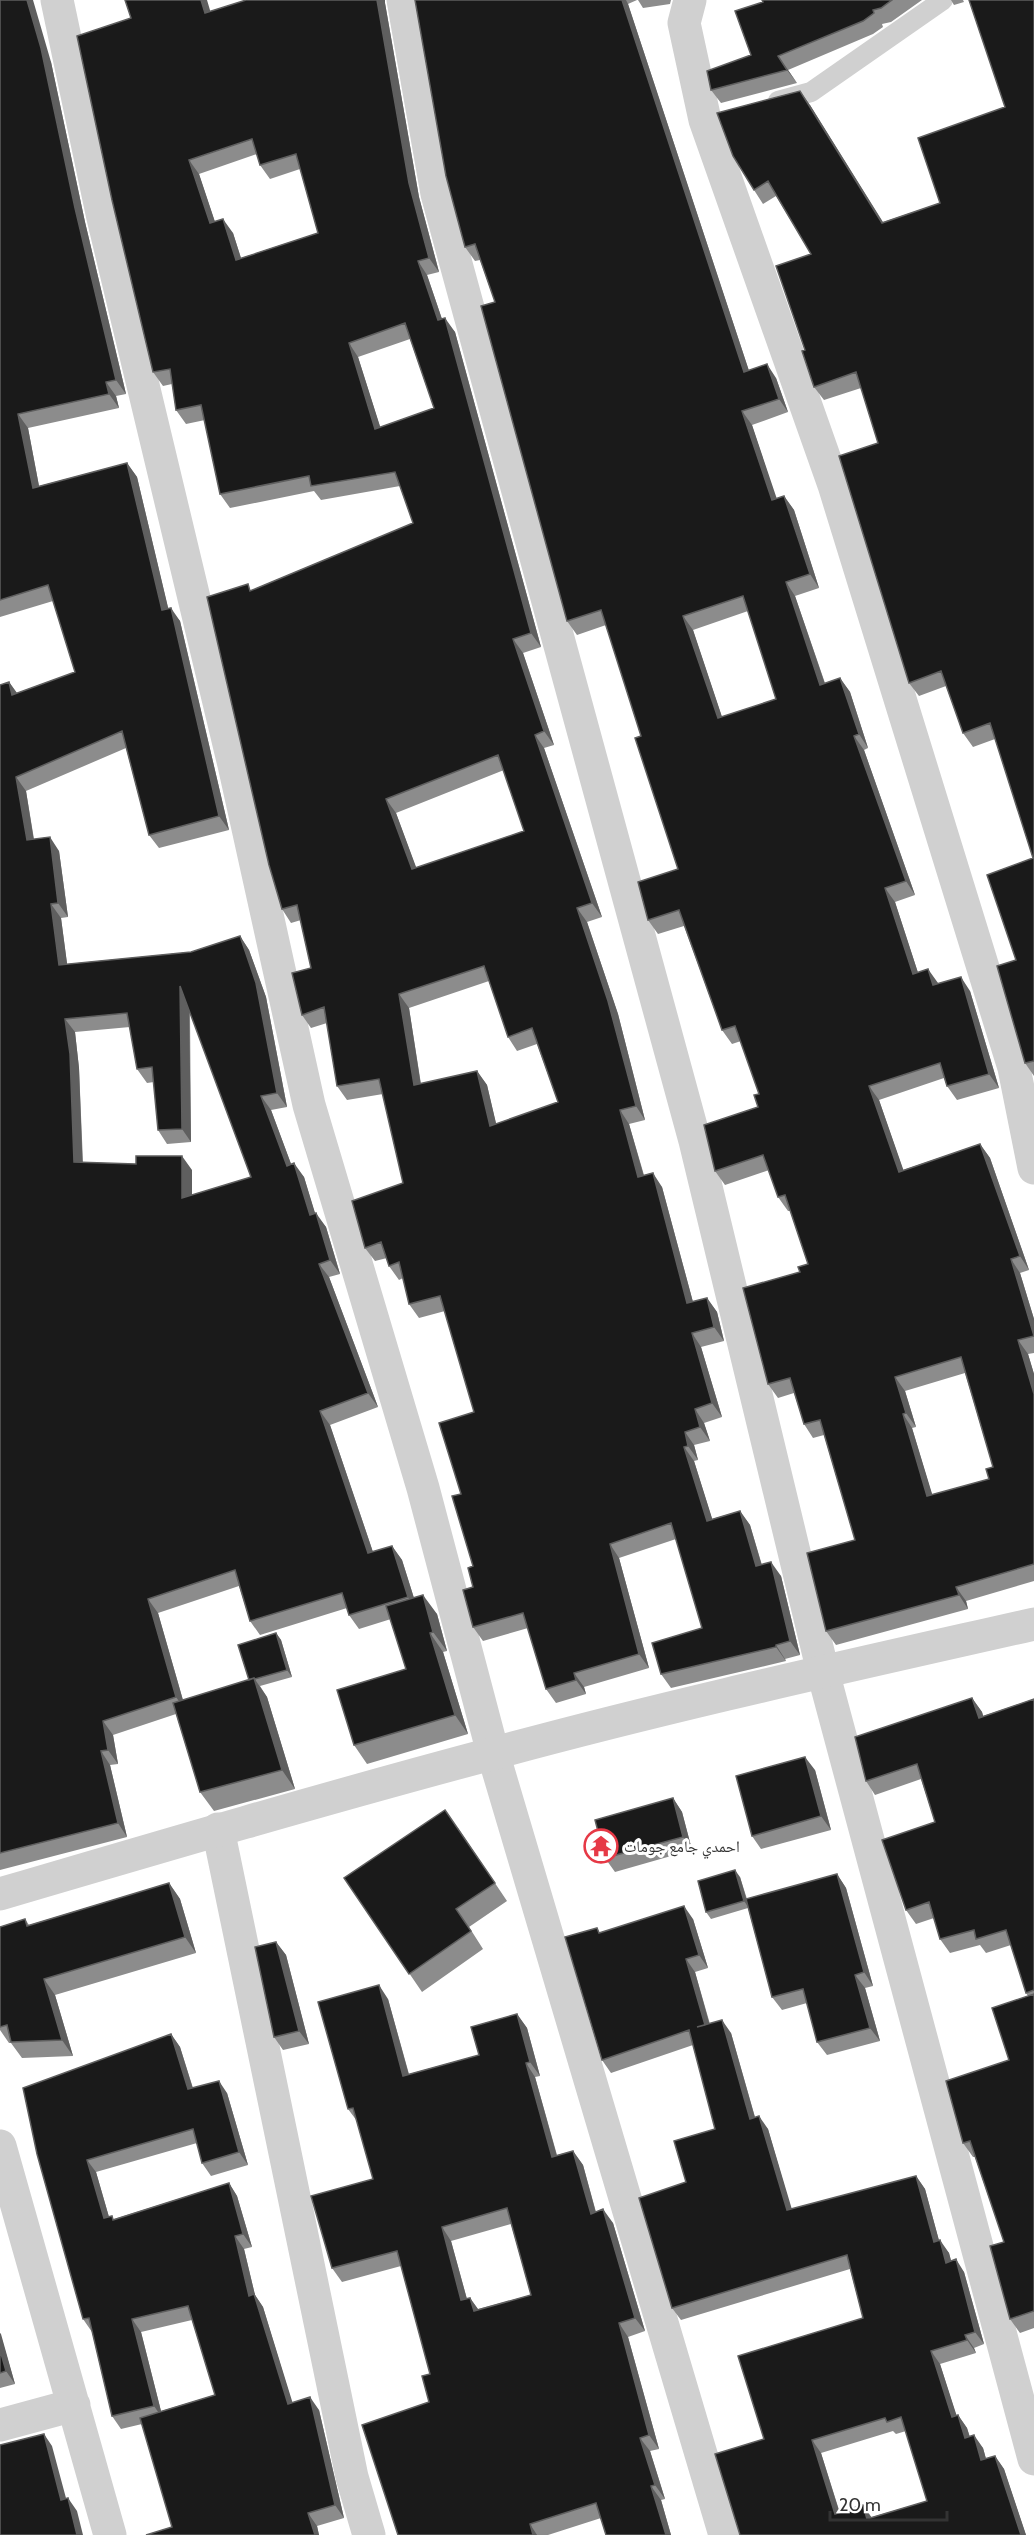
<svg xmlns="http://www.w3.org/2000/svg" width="1034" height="2535" font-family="Cabin,'Noto Naskh Arabic',sans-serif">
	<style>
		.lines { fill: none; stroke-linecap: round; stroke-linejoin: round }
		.service { stroke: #d0d0d0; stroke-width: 20 }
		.minor { stroke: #d0d0d0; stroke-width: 33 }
		.tertiary { stroke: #d0d0d0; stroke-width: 33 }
		.wall { fill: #8c8c8c; fill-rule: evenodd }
		.shaded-wall { fill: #5f5f5f }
		.building { fill: #1a1a1a; stroke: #5f5f5f; stroke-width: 1.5; fill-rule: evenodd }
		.labels { text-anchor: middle; stroke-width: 6; stroke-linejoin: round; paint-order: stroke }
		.poi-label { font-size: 16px; fill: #333; stroke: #fff; text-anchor: start }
	</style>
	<rect width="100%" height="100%" fill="#fff"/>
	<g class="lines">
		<!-- service -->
		<path class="service" d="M 778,101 L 811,92 L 943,0"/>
		<!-- minor -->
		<path class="minor" d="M 57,0 L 103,218 L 234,765 L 309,1105 L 423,1488 L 493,1753 L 725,2535
			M 403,0 L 437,194 L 695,1141 L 823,1672 L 1034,2459
			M 690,0 L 684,23 L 705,120 L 834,485 L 1014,1068 L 1034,1168
			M 218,1829 L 352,2477 L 369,2535
			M 0,2146 L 110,2535
			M 0,2425 L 74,2405"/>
		<!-- tertiary -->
		<path class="tertiary" d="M 0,1894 C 163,1846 326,1798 491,1754 C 670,1705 853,1665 1034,1624"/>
	</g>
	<!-- wall -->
	<path class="wall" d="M 0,0 L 51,62 L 85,222 L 126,394 L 116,396 L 119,408 L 28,428 L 39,486 L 127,463 L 137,477 L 168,608 L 180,621 L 229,830 L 159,848 L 149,835 L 126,748 L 26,791 L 34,839 L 59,851 L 68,917 L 61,918 L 67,964 L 191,952 L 240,936 L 249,950 L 266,997 L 287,1107 L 271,1110 L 291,1164 L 304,1177 L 315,1214 L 326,1227 L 340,1274 L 329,1277 L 378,1407 L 330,1425 L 373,1552 L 392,1546 L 402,1560 L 414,1598 L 437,1614 L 447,1651 L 443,1652 L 468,1734 L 367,1764 L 354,1745 L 406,1669 L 391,1619 L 359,1629 L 349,1615 L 347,1608 L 260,1635 L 250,1621 L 239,1586 L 158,1613 L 183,1700 L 249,1680 L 276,1633 L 281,1640 L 292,1677 L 260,1686 L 267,1697 L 295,1789 L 214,1811 L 200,1792 L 176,1714 L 113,1735 L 118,1764 L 110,1765 L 127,1837 L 0,1870 L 0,685 L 9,682 L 17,693 L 75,672 L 53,601 L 0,617 ZM 190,1012 L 251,1177 L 192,1195 L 192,1170 L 83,1162 L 79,1068 L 75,1032 L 130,1027 L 137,1069 L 147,1083 L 154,1082 L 158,1130 L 167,1144 L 191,1142 Z
		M 415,0 L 637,0 L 628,4 L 749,371 L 776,378 L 788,412 L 752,425 L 776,499 L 784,496 L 794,510 L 819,588 L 795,596 L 825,683 L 840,678 L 850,692 L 868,748 L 864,750 L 915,895 L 895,902 L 918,973 L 938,983 L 970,991 L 999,1088 L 957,1100 L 947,1086 L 944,1078 L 879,1100 L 903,1170 L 980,1144 L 990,1158 L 1029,1270 L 1020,1273 L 1034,1319 L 1034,1353 L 1028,1354 L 1034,1374 L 1034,1581 L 966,1601 L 968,1609 L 836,1645 L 826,1631 L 855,1540 L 824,1435 L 813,1438 L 804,1424 L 794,1393 L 778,1398 L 768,1384 L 800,1272 L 808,1264 L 790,1211 L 788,1211 L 778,1197 L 769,1170 L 725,1185 L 715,1171 L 758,1107 L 759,1094 L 741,1041 L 732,1044 L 722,1030 L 684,926 L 658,934 L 648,920 L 678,869 L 641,736 L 606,625 L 577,635 L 567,621 L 495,302 L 480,260 L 475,261 L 465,247 ZM 748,611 L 776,699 L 722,717 L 693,630 ZM 965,1373 L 993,1467 L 989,1479 L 932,1495 L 912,1428 L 916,1427 L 905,1391 Z
		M 638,0 L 671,0 L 670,4 L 643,8 Z
		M 762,0 L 922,0 L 891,22 L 882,24 L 883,27 L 873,34 L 788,70 L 797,83 L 721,103 L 711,90 L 751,55 L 763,2 Z
		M 951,0 L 963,0 L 964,2 L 954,5 Z
		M 1034,0 L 1034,1076 L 1025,1063 L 1016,960 L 1033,858 L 995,739 L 973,747 L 963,733 L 946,686 L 919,696 L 909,683 L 878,443 L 861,388 L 824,400 L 814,387 L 805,350 L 811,254 L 776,196 L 763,204 L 754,190 L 810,105 L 883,222 L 940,203 L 1005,107 Z
		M 385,3 L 419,197 L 439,272 L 427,275 L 442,319 L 455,332 L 541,647 L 523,653 L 554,745 L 544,748 L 602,917 L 587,922 L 618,1014 L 645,1120 L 629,1124 L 644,1175 L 662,1187 L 693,1302 L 707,1298 L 717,1312 L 724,1341 L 701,1347 L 722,1417 L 704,1423 L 710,1441 L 694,1445 L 698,1460 L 694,1461 L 712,1519 L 740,1511 L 750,1525 L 762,1565 L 781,1576 L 800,1655 L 785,1659 L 786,1661 L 671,1688 L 661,1674 L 702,1628 L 676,1539 L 619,1558 L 649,1668 L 584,1687 L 586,1694 L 556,1703 L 546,1689 L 528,1628 L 483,1641 L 473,1627 L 473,1566 L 461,1494 L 474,1412 L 445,1311 L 419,1318 L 409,1304 L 403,1278 L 399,1280 L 389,1266 L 387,1258 L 375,1261 L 365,1248 L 403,1183 L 383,1094 L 347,1100 L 337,1086 L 327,1023 L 311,1028 L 302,1015 L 311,968 L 301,920 L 291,923 L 282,909 L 252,590 L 413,523 L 400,486 L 321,500 L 314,491 L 230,508 L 220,494 L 205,420 L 186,424 L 176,410 L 172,384 L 163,386 L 153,372 L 131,18 L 210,11 ZM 257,154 L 260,165 L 270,179 L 300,169 L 318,233 L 241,258 L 233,233 L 215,222 L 199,174 ZM 410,339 L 434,408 L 380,427 L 358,357 ZM 504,770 L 524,831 L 416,868 L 396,813 ZM 489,981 L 508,1037 L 517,1051 L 537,1044 L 558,1102 L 496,1124 L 487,1085 L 477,1071 L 421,1084 L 409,1008 Z
		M 972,1698 L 982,1712 L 983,1716 L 1034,1699 L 1034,2328 L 1020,2333 L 1010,2319 L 1004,2242 L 975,2157 L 973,2157 L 963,2143 L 1009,2060 L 1028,1996 L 1026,1993 L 1011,1945 L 986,1953 L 980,1945 L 950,1953 L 940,1939 L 934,1918 L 916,1924 L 906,1910 L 935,1822 L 921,1779 L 875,1795 L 866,1781 Z
		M 815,1770 L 831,1830 L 761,1849 L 752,1836 Z
		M 673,1798 L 682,1812 L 692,1850 L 615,1872 L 605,1858 Z
		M 458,1828 L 507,1901 L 469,1927 L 483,1949 L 422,1992 L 344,1878 Z
		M 837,1874 L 846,1888 L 873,1986 L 865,1988 L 880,2041 L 827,2055 L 817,2042 L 807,2003 L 782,2010 L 772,1997 L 748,1908 L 711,1919 L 706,1912 L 740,1877 L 747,1899 Z
		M 169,1883 L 180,1899 L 196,1953 L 55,1995 L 73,2056 L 22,2058 L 11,2043 L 9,2043 L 0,2030 L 0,1927 L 25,1919 L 29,1925 Z
		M 693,1919 L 708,1968 L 695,1972 L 710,2024 L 731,2033 L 755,2117 L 768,2129 L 791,2209 L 916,2176 L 925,2189 L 939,2241 L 949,2253 L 951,2261 L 964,2272 L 984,2344 L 974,2348 L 976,2353 L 940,2364 L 956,2415 L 958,2415 L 967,2428 L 970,2437 L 983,2448 L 986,2459 L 995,2456 L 1004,2469 L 1026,2535 L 740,2535 L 764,2439 L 863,2318 L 850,2269 L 681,2320 L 672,2308 L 686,2182 L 715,2129 L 693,2045 L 611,2073 L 602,2060 L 597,1928 L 600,1933 ZM 893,2431 L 896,2434 L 906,2431 L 927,2501 L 872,2517 L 840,2513 L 821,2453 Z
		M 276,1942 L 286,1955 L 309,2044 L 283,2050 L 274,2037 Z
		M 388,1999 L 409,2074 L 479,2055 L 517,2014 L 527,2028 L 540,2076 L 535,2077 L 557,2155 L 573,2151 L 583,2165 L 596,2212 L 613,2223 L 645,2331 L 628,2337 L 659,2449 L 650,2451 L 665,2499 L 661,2500 L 671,2535 L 606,2535 L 601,2518 L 548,2535 L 398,2535 L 429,2402 L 430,2374 L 401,2266 L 342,2282 L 332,2268 L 373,2179 L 357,2121 L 348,2109 ZM 511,2224 L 531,2295 L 478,2309 L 470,2298 L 467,2299 L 451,2241 Z
		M 171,2034 L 180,2047 L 193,2088 L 227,2093 L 248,2165 L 211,2176 L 202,2163 L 197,2143 L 96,2172 L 109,2217 L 114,2219 L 229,2183 L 237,2196 L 252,2247 L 244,2249 L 255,2295 L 263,2307 L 292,2403 L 319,2410 L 344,2518 L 317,2526 L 319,2535 L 146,2535 L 172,2527 L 142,2424 L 121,2429 L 112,2416 L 92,2332 L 83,2319 L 37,2154 ZM 192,2320 L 215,2395 L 161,2411 L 141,2332 Z
		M 0,2333 L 15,2384 L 0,2388 Z"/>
	<!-- shaded-wall -->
	<path class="shaded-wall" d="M 27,0 L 33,0 L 51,62 L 85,222 L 126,394 L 116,380 L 75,208 Z
		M 201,0 L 207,0 L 215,27 L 205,13 Z
		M 377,0 L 385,0 L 385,3 L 419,197 L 439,272 L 429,258 L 409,183 Z
		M 622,0 L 626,0 L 628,4 L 754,386 L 744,372 Z
		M 778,56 L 788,70 L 797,83 L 787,70 Z
		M 800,91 L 810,105 L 892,237 L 882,223 Z
		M 189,160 L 199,174 L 220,237 L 210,223 Z
		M 223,219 L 233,233 L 246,274 L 236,260 Z
		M 418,261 L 427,275 L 447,334 L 438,320 Z
		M 445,318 L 455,332 L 541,647 L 531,633 Z
		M 349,343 L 358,357 L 385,442 L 375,429 Z
		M 767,364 L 776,378 L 788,412 L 779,399 Z
		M 106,382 L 116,396 L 119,408 L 109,394 Z
		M 742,411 L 752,425 L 782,514 L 772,500 Z
		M 18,414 L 28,428 L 42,502 L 33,488 Z
		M 127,463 L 137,477 L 172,624 L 162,610 Z
		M 784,496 L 794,510 L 819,588 L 810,574 Z
		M 786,582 L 795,596 L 830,699 L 820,685 Z
		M 171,608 L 180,621 L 229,830 L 219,816 Z
		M 683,616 L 693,630 L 727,732 L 718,718 Z
		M 513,639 L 523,653 L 554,745 L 544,731 Z
		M 840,678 L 850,692 L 868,748 L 859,734 Z
		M 9,682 L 19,696 L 12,695 Z
		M 535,735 L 544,748 L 602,917 L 592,903 Z
		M 854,736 L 864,750 L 915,895 L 906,881 Z
		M 16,777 L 26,791 L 36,854 L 27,840 Z
		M 386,799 L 396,813 L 422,883 L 412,869 Z
		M 50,837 L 59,851 L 68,917 L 58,903 Z
		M 885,888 L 895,902 L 923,988 L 913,974 Z
		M 51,904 L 61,918 L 69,978 L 59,965 Z
		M 577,908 L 587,922 L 618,1014 L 645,1120 L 636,1106 Z
		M 240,936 L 249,950 L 266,997 L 287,1107 L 277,1093 Z
		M 928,969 L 938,983 L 933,985 Z
		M 961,977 L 970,991 L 999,1088 L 989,1074 Z
		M 180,986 L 189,1000 L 191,1142 L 182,1129 Z
		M 399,994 L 409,1008 L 423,1099 L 414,1085 Z
		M 65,1019 L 75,1032 L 79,1068 L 83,1176 L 74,1162 Z
		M 477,1071 L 487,1085 L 500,1140 L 490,1126 Z
		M 869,1086 L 879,1100 L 909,1186 L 899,1172 Z
		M 261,1096 L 271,1110 L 297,1180 L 287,1166 Z
		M 620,1110 L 629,1124 L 648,1191 L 638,1177 Z
		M 980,1144 L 990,1158 L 1029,1270 L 1020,1256 Z
		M 182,1156 L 192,1170 L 192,1212 L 182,1198 Z
		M 294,1163 L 304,1177 L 320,1229 L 310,1215 Z
		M 653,1173 L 662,1187 L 697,1317 L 687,1303 Z
		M 316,1213 L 326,1227 L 340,1274 L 330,1260 Z
		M 1011,1259 L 1020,1273 L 1034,1319 L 1034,1337 Z
		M 319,1264 L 329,1277 L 378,1407 L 368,1393 Z
		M 707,1298 L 717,1312 L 724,1341 L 714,1327 Z
		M 692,1333 L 701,1347 L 722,1417 L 712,1403 Z
		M 1018,1340 L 1028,1354 L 1034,1374 L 1034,1394 Z
		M 895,1377 L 905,1391 L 916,1427 L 906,1413 Z
		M 695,1409 L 704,1423 L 710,1441 L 700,1427 Z
		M 320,1411 L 330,1425 L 378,1567 L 368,1553 Z
		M 903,1414 L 912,1428 L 937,1510 L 927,1496 Z
		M 685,1432 L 694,1445 L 698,1460 L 688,1446 Z
		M 684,1447 L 694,1461 L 717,1534 L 707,1521 Z
		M 740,1511 L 750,1525 L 766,1580 L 756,1566 Z
		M 610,1544 L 619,1558 L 649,1668 L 639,1654 Z
		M 392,1546 L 402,1560 L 418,1611 L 408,1597 Z
		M 771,1562 L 781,1576 L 800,1655 L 790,1641 Z
		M 956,1587 L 966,1601 L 968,1609 L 959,1595 Z
		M 423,1595 L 437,1614 L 447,1651 L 433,1632 Z
		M 148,1599 L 158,1613 L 186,1711 L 176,1697 Z
		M 276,1633 L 281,1640 L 292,1677 L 287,1670 Z
		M 430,1633 L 443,1652 L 468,1734 L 455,1715 Z
		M 776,1645 L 785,1659 L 786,1661 L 776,1647 Z
		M 574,1673 L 584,1687 L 586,1694 L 576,1680 Z
		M 254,1678 L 267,1697 L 295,1789 L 282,1770 Z
		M 972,1698 L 982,1712 L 988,1732 L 979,1718 Z
		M 103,1721 L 113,1735 L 118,1764 L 108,1750 Z
		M 101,1751 L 110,1765 L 127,1837 L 118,1823 Z
		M 805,1757 L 815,1770 L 831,1830 L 821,1816 Z
		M 673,1798 L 682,1812 L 692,1850 L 683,1837 Z
		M 735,1870 L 740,1877 L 749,1908 L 744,1901 Z
		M 837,1874 L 846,1888 L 873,1986 L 864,1972 Z
		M 169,1883 L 180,1899 L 196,1953 L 185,1937 Z
		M 684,1906 L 693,1919 L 708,1968 L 699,1955 Z
		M 276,1942 L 286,1955 L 309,2044 L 299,2031 Z
		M 686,1959 L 695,1972 L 713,2037 L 705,2025 Z
		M 855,1975 L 865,1988 L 880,2041 L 870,2028 Z
		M 44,1979 L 55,1995 L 73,2056 L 62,2040 Z
		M 379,1985 L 388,1999 L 413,2090 L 403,2076 Z
		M 517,2014 L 527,2028 L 540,2076 L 530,2062 Z
		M 722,2020 L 731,2033 L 759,2132 L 750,2119 Z
		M 171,2034 L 180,2047 L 197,2102 L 188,2089 Z
		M 526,2063 L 535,2077 L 561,2171 L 552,2157 Z
		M 219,2081 L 227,2093 L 248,2165 L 239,2152 Z
		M 759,2116 L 768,2129 L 796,2223 L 787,2210 Z
		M 573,2151 L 583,2165 L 600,2228 L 591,2214 Z
		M 87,2160 L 96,2172 L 113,2231 L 104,2218 Z
		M 916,2176 L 925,2189 L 943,2255 L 934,2242 Z
		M 229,2183 L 237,2196 L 252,2247 L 243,2234 Z
		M 603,2209 L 613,2223 L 645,2331 L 635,2318 Z
		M 442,2227 L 451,2241 L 471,2314 L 461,2300 Z
		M 235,2236 L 244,2249 L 255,2295 L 263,2307 L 297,2417 L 288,2404 L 249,2296 Z
		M 940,2240 L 949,2253 L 955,2275 L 946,2263 Z
		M 956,2259 L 964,2272 L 984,2344 L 975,2332 Z
		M 470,2298 L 480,2312 L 474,2311 Z
		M 132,2319 L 141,2332 L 163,2419 L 154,2406 Z
		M 619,2323 L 628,2337 L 659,2449 L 649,2435 Z
		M 0,2333 L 1,2334 L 15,2384 L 6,2371 L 0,2350 Z
		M 965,2335 L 974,2348 L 976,2353 L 967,2340 Z
		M 931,2351 L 940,2364 L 961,2429 L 952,2417 Z
		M 310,2397 L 319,2410 L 344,2518 L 335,2505 Z
		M 958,2415 L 967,2428 L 974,2451 L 965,2438 Z
		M 44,2434 L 52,2446 L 70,2513 L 61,2500 Z
		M 974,2435 L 983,2448 L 990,2473 L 981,2460 Z
		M 640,2438 L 650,2451 L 665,2499 L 655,2485 Z
		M 812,2440 L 821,2453 L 844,2527 L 835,2514 Z
		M 995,2456 L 1004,2469 L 1026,2535 L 1021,2535 Z
		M 651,2486 L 661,2500 L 671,2535 L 666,2535 Z
		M 68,2498 L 77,2511 L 83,2535 L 77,2535 Z
		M 863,2505 L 872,2518 L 867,2519 Z
		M 308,2513 L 317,2526 L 319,2535 L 315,2535 Z
		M 530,2524 L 537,2535 L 533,2535 Z"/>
	<!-- building -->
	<path class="building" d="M 0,0 L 27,0 L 41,48 L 75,208 L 116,380 L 106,382 L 109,394 L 18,414 L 33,488 L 127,463 L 162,610 L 171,608 L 219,816 L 149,835 L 122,731 L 16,777 L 27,840 L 50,837 L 58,903 L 51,904 L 59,965 L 191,952 L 240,936 L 256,983 L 277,1093 L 261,1096 L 287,1166 L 294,1163 L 310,1215 L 316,1213 L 330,1260 L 319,1264 L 368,1393 L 320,1411 L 368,1553 L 392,1546 L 408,1597 L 349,1615 L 342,1593 L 250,1621 L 235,1570 L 148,1599 L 176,1697 L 103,1721 L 108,1750 L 101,1751 L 118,1823 L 0,1853 L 0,685 L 9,682 L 12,695 L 75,672 L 48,585 L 0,600 ZM 180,986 L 251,1177 L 182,1198 L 182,1156 L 136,1156 L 136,1164 L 74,1162 L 70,1054 L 65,1019 L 127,1013 L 137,1069 L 152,1067 L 158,1130 L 182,1129 Z
		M 125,0 L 201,0 L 205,13 L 246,0 L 377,0 L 409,183 L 429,258 L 418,261 L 438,320 L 445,318 L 531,633 L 513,639 L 544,731 L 535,735 L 592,903 L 577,908 L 608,1001 L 636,1106 L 620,1110 L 638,1177 L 653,1173 L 687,1303 L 707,1298 L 714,1327 L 692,1333 L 712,1403 L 695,1409 L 700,1427 L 685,1432 L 688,1446 L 684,1447 L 707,1521 L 740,1511 L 756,1566 L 771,1562 L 790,1641 L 776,1645 L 776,1647 L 661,1674 L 652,1643 L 702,1628 L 671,1523 L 610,1544 L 639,1654 L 574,1673 L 576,1680 L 546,1689 L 523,1613 L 473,1627 L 463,1590 L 473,1587 L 468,1568 L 473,1566 L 452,1496 L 461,1494 L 439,1423 L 474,1412 L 440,1296 L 409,1304 L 399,1262 L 389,1266 L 381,1242 L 365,1248 L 352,1201 L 403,1183 L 379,1079 L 337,1086 L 324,1007 L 302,1015 L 292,973 L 311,968 L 297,905 L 282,909 L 269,865 L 207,597 L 248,584 L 250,591 L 413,523 L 395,472 L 311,486 L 309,476 L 220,494 L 201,405 L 176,410 L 170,369 L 153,372 L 112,200 L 77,36 L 131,18 ZM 252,139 L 260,165 L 296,154 L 318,233 L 236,260 L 223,219 L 210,223 L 189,160 ZM 405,323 L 434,408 L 375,429 L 349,343 ZM 498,755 L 524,831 L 412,869 L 386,799 ZM 484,966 L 508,1037 L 532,1028 L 558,1102 L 490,1126 L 477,1071 L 414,1085 L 399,994 Z
		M 415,0 L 622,0 L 744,372 L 767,364 L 779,399 L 742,411 L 772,500 L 784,496 L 810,574 L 786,582 L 820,685 L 840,678 L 859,734 L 854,736 L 906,881 L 885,888 L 913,974 L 928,969 L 933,985 L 961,977 L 989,1074 L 947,1086 L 940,1063 L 869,1086 L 899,1172 L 980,1144 L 1020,1256 L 1011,1259 L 1034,1336 L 1018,1340 L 1034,1394 L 1034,1564 L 956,1587 L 959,1595 L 826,1631 L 807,1553 L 855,1540 L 820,1420 L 804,1424 L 790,1378 L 768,1384 L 743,1288 L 800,1272 L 798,1267 L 808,1264 L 785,1195 L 778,1197 L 763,1155 L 715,1171 L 704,1125 L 758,1107 L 754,1095 L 759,1094 L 735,1026 L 722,1030 L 679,910 L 648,920 L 638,882 L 678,869 L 635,738 L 641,736 L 601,610 L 567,621 L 481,306 L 495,302 L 475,244 L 465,247 L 446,176 ZM 743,596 L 776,699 L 718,718 L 683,616 ZM 961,1357 L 993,1467 L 986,1469 L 989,1479 L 927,1496 L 903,1414 L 906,1413 L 895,1377 Z
		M 762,0 L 892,0 L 881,8 L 873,10 L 874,13 L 863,21 L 778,56 L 787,70 L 711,90 L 707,71 L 751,55 L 735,11 L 763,2 Z
		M 969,0 L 1034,0 L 1034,1061 L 1025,1063 L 997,966 L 1016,960 L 987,875 L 1033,858 L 990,723 L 963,733 L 941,671 L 909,683 L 839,456 L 878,443 L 856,372 L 814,387 L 802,351 L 805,350 L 776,266 L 811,254 L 768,181 L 754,190 L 733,156 L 717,113 L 800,91 L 882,223 L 940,203 L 918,138 L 1005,107 Z
		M 423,1595 L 433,1632 L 430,1633 L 455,1715 L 354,1745 L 337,1690 L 406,1669 L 386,1606 Z
		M 276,1633 L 287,1670 L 255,1679 L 254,1678 L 249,1680 L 238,1645 Z
		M 254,1678 L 282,1770 L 200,1792 L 173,1703 Z
		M 972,1698 L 979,1718 L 1034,1699 L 1034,1990 L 1026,1993 L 1006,1930 L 976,1939 L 974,1930 L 940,1939 L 929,1902 L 906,1910 L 882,1840 L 935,1822 L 917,1764 L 866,1781 L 855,1737 Z
		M 805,1757 L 821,1816 L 752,1836 L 736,1776 Z
		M 673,1798 L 683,1837 L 605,1858 L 595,1820 Z
		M 445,1810 L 495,1883 L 456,1909 L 471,1931 L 409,1974 L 344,1878 Z
		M 735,1870 L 744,1901 L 706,1912 L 698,1881 Z
		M 837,1874 L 864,1972 L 855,1975 L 870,2028 L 817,2042 L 803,1989 L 772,1997 L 746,1899 Z
		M 169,1883 L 185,1937 L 44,1979 L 62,2040 L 11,2042 L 7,2025 L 0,2027 L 0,1927 L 25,1919 L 27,1926 Z
		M 684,1906 L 699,1955 L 686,1959 L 705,2025 L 697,2027 L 722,2020 L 750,2119 L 759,2116 L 787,2210 L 916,2176 L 934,2242 L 940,2240 L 946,2263 L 956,2259 L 975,2332 L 965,2335 L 967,2340 L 931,2351 L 952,2417 L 958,2415 L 965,2438 L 974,2435 L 981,2460 L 995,2456 L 1021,2535 L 740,2535 L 715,2454 L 764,2439 L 738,2356 L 863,2318 L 847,2255 L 672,2308 L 639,2198 L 686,2182 L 674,2141 L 715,2129 L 689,2030 L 602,2060 L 565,1937 L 597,1928 L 599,1933 ZM 901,2417 L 927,2501 L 867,2519 L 863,2505 L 835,2514 L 812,2440 L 885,2418 L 887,2422 Z
		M 276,1942 L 299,2031 L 274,2037 L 255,1947 Z
		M 379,1985 L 403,2076 L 479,2055 L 471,2027 L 517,2014 L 530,2062 L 526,2063 L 552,2157 L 573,2151 L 591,2214 L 603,2209 L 635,2318 L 619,2323 L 649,2435 L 640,2438 L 655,2485 L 651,2486 L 666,2535 L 606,2535 L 596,2503 L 530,2524 L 533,2535 L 398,2535 L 362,2425 L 429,2402 L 422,2376 L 430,2374 L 397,2251 L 332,2268 L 311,2196 L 373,2179 L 353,2108 L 348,2109 L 318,2002 ZM 507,2208 L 531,2295 L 474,2311 L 470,2298 L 461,2300 L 442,2227 Z
		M 1034,1994 L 1034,2311 L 1010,2319 L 990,2246 L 1004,2242 L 970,2141 L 963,2143 L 946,2081 L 1009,2060 L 992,2008 Z
		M 171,2034 L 188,2089 L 219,2081 L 239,2152 L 202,2163 L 193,2129 L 87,2160 L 104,2218 L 112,2216 L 113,2220 L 229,2183 L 243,2234 L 235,2236 L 249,2296 L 254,2294 L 288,2404 L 310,2397 L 335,2505 L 308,2513 L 315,2535 L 146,2535 L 172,2527 L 140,2418 L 215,2395 L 188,2306 L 132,2319 L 154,2406 L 112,2416 L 89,2318 L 83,2319 L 37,2154 L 23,2088 Z
		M 0,2350 L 6,2371 L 0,2373 Z
		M 44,2434 L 61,2500 L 68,2498 L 77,2535 L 0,2535 L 0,2445 Z"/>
	<!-- icons -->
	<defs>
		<symbol id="temple-ring" viewBox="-11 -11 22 22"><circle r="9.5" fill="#fff" stroke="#e63946" stroke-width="1.5"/><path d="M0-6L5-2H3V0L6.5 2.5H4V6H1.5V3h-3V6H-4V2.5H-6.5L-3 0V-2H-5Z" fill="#e63946"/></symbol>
	</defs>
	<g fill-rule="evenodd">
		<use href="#temple-ring" x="582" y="1827" width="38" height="38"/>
	</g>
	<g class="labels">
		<!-- poi labels -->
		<g class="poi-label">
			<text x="624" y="1852">احمدي جامع جومات</text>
		</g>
	</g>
	<!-- scale -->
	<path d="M830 2511v9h117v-9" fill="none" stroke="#333333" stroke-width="3"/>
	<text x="839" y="2511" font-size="18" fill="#333333" stroke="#ffffff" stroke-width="4.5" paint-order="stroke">20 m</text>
</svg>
